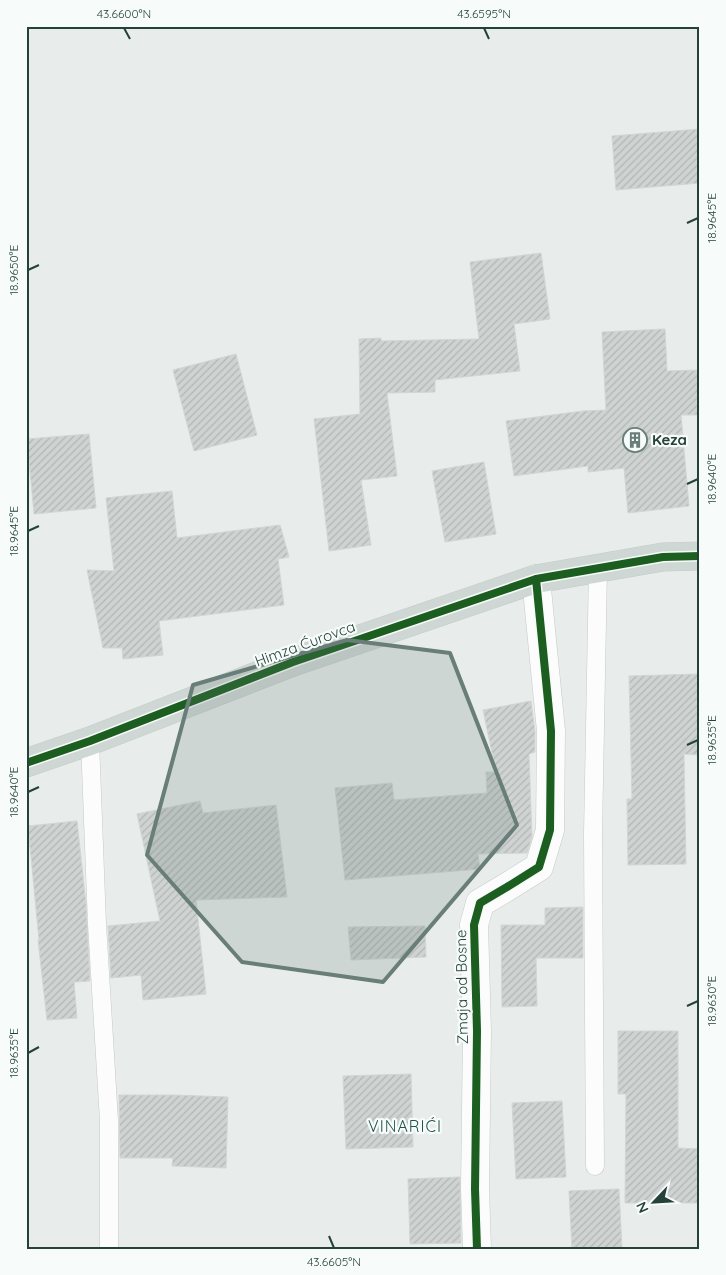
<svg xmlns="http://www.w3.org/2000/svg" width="726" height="1275" font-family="Quicksand,sans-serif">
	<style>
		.building { fill: url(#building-hatch); stroke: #d1d6d4 }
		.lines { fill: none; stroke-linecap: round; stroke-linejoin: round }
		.lane-casing { stroke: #c5cac8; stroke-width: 19 }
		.street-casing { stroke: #c5cac8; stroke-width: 29 }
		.primary-casing { stroke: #c3ccc9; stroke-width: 29 }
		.lane { stroke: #fcfcfc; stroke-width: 18 }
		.street { stroke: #fcfcfc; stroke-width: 28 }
		.primary { stroke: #cfd7d5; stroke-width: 28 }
		.cycleway-casing { stroke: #f7fbf9; stroke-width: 11 }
		.cycleway { stroke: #1b5e20; stroke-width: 8 }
		.marked { fill: #697e78; fill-opacity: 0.2; stroke: #697e78; stroke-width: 4; stroke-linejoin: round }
		.ticks { fill: none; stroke: #24423a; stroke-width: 2 }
		.labels { text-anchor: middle; stroke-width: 4.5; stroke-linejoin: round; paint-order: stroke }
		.poi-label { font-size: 15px; font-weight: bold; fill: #24423a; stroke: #f7fbf9; text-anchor: start }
		.street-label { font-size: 15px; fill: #24423a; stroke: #f7fbf9 }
		.neighbourhood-label { font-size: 16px; letter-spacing: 1px; fill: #1f5548; stroke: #f7fbf9 }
		.neatline { fill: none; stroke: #24423a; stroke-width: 2 }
		.ticks-label { font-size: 12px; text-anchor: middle; fill: #24423a }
	</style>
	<defs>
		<pattern id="building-hatch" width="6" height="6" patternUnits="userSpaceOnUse" patternTransform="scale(1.25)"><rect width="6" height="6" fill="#cfd4d2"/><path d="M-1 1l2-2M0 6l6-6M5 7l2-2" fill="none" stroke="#b2b7b5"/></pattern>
	</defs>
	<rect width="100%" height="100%" fill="#e8edeb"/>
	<!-- building -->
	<path class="building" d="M 700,129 L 700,183 L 616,190 L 612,136 Z
		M 541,253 L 550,319 L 514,324 L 520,371 L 435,380 L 435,392 L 387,393 L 397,476 L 361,480 L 371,545 L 329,551 L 314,419 L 360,414 L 359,339 L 381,338 L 381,341 L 479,339 L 470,262 Z
		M 665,329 L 667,371 L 700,370 L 700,415 L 681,415 L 689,506 L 628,513 L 624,468 L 588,472 L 588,466 L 514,476 L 506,421 L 583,411 L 606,410 L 602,332 Z
		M 236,354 L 257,435 L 194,451 L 173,370 Z
		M 89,434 L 96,508 L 34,514 L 27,439 Z
		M 484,462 L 496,534 L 445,542 L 432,471 Z
		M 172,491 L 177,538 L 280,525 L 289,557 L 278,559 L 284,605 L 159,621 L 163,655 L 123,659 L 122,648 L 103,648 L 87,570 L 114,571 L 106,498 Z
		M 700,674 L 700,755 L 684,754 L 686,864 L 628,865 L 627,799 L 632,799 L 629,676 Z
		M 531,701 L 535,732 L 535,752 L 529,754 L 532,837 L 527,853 L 478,854 L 480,869 L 345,880 L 335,788 L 392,783 L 394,800 L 487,793 L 486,772 L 496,772 L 483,710 Z
		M 200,801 L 203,813 L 276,805 L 287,897 L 196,900 L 206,994 L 143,1000 L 141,975 L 111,978 L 108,926 L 160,921 L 137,814 Z
		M 77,821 L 86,904 L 90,981 L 74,982 L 77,1018 L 47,1020 L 38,940 L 39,940 L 28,826 Z
		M 583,907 L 583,958 L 536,958 L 537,1006 L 502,1007 L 501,925 L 545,925 L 545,908 Z
		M 425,926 L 426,957 L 351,960 L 348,927 Z
		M 618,1031 L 678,1031 L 678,1148 L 700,1149 L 700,1203 L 625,1203 L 626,1094 L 618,1094 Z
		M 411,1074 L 413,1147 L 346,1149 L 343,1076 Z
		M 119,1095 L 174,1095 L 228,1097 L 226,1168 L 172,1166 L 173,1158 L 120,1158 Z
		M 562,1101 L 566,1177 L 516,1179 L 512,1103 Z
		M 460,1177 L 461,1243 L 410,1244 L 408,1179 Z
		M 619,1189 L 622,1249 L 572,1249 L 569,1191 Z"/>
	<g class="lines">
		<defs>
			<path id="lane" d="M 90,741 L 97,924 L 109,1121 L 109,1249
				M 595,1166 L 594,1011 L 593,834 L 598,568"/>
			<path id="street" d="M 477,1249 L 475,1189 L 477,1031 L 474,925 L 480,903 L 507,887 L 539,867 L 550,830 L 551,731 L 536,579"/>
			<path id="primary" d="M 26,763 L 90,741 L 293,662 L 536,579 L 663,557 L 700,556"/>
		</defs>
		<!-- lane casing -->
		<use href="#lane" class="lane-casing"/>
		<!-- street casing -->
		<use href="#street" class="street-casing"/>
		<!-- primary casing -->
		<use href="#primary" class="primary-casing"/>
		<!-- lane -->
		<use href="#lane" class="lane"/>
		<!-- street -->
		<use href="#street" class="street"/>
		<!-- primary -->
		<use href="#primary" class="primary"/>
		<defs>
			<path id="cycleway" d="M 26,763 L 90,741 L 293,662 L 536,579 L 663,557 L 700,556
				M 477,1249 L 475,1189 L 477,1031 L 474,925 L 480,903 L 507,887 L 539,867 L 550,830 L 551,731 L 536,579"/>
		</defs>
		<!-- cycleway casing -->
		<use href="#cycleway" class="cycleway-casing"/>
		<!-- cycleway -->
		<use href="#cycleway" class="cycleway"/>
	</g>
	<!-- marked area -->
	<path class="marked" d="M 347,640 L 450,653 L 517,825 L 383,982 L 242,962 L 147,855 L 193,685 Z"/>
	<!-- ticks -->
	<path class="ticks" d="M 124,28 L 130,39M 484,28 L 489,39M 687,223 L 698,218M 28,270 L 39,265M 687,484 L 698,479M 28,531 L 39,526M 687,745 L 698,740M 28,792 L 39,787M 687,1006 L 698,1001M 28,1053 L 39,1047M 329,1236 L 334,1248"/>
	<!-- icons -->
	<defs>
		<symbol id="building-ring" viewBox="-11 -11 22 22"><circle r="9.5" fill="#f7fbf9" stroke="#697e78" stroke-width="1.5"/><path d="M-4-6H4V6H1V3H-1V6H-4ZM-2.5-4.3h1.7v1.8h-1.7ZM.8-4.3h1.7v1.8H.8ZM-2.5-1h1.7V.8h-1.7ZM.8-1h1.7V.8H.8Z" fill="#697e78"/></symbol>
	</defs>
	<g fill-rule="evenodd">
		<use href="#building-ring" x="621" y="426" width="28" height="28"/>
	</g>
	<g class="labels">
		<!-- poi labels -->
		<g class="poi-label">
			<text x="652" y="445">Keza</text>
		</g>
		<!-- street labels -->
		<g class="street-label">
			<text transform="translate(305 644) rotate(-20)" y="5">Himza Ćurovca</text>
			<text transform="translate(462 987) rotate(-91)" y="5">Zmaja od Bosne</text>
		</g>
		<!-- neighbourhood labels -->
		<g class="neighbourhood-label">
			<text x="405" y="1132">VINARIĆI</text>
		</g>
	</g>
	<!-- border -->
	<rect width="726" height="1275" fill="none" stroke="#f7fbf9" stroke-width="55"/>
	<!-- north arrow -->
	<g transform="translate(654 1202) rotate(245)" stroke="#f7fbf9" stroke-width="4" paint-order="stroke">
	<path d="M0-4L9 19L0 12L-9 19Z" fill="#24423a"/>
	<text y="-8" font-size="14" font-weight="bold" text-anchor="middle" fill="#24423a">N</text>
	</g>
	<rect x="28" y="28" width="670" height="1220" class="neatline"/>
	<g class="ticks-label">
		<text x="124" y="18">43.6600°N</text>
		<text x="484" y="18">43.6595°N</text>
		<text transform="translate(712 218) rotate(-90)" y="4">18.9645°E</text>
		<text transform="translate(14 270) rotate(-90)" y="4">18.9650°E</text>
		<text transform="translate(712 479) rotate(-90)" y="4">18.9640°E</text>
		<text transform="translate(14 531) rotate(-90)" y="4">18.9645°E</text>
		<text transform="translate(712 740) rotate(-90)" y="4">18.9635°E</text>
		<text transform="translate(14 792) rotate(-90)" y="4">18.9640°E</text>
		<text transform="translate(712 1001) rotate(-90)" y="4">18.9630°E</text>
		<text transform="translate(14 1053) rotate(-90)" y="4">18.9635°E</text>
		<text x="334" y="1266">43.6605°N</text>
	</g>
</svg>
